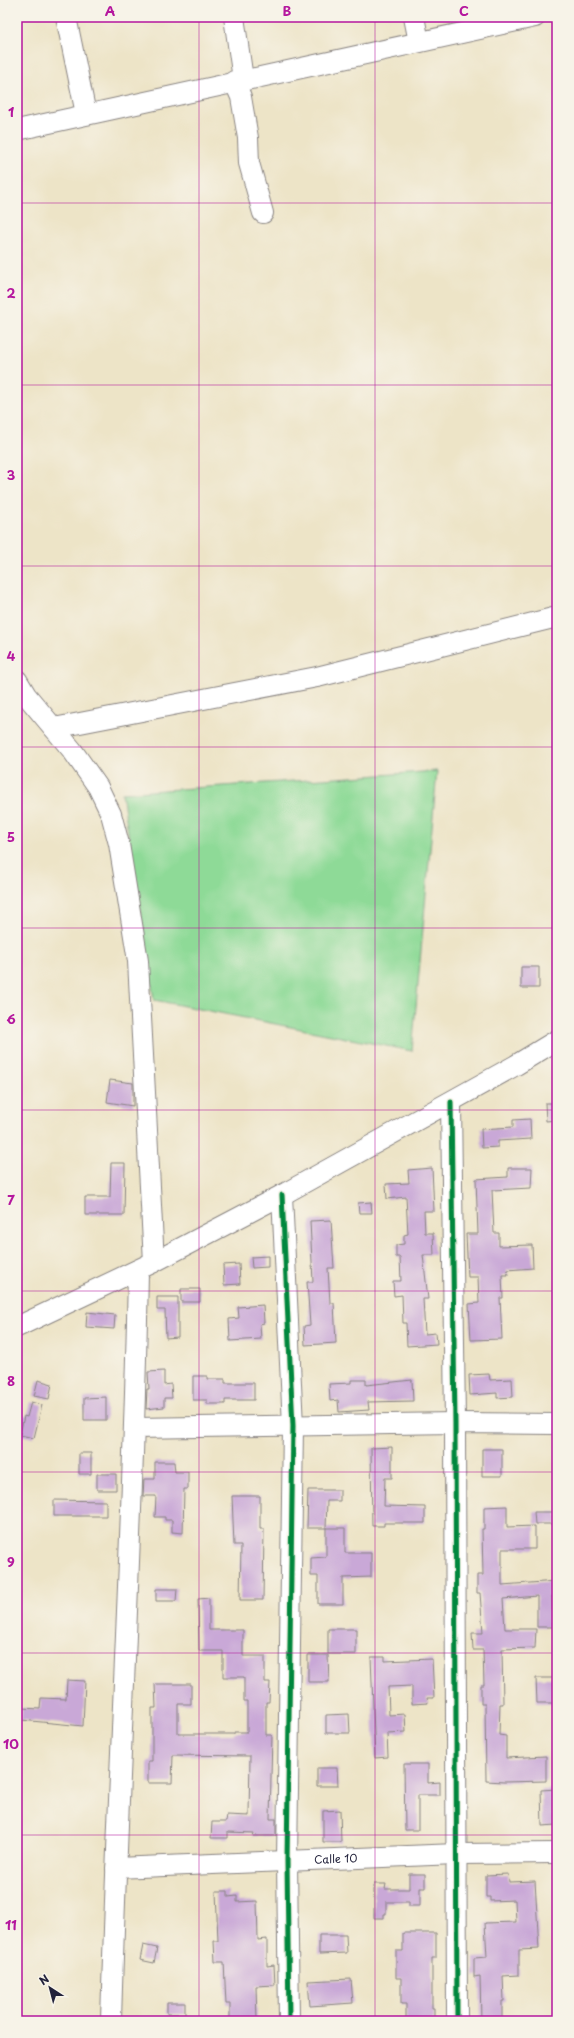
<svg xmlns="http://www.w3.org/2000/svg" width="574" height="2038" font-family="'Playpen Sans',sans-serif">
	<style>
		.green { fill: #8eda97; stroke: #587e69 }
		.building { fill: #c9a8d7 }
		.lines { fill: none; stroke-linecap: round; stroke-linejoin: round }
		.minor-casing { stroke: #888381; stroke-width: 22 }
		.minor { stroke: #fff; stroke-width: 20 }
		.cycleway-casing { stroke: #f7f3e8; stroke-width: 8 }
		.cycleway { stroke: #00873e; stroke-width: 5 }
		.grid { fill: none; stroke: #b5179e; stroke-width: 1; stroke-opacity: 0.55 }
		.labels { text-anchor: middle; stroke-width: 4; stroke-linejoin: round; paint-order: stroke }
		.street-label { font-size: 11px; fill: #22223b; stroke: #f7f3e8 }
		.neatline { fill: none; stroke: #b5179e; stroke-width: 1.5 }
		.grid-label { font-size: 13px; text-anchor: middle; font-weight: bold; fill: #b5179e }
	</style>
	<rect width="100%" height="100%" fill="#f7f3e8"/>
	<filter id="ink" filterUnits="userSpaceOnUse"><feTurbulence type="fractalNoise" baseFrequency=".025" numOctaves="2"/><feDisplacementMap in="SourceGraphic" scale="8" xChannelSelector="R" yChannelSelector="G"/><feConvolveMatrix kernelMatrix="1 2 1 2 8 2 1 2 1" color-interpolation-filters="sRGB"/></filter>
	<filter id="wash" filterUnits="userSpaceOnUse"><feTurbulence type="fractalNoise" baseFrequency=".012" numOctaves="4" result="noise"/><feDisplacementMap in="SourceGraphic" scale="16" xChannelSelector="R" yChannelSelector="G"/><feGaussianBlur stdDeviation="0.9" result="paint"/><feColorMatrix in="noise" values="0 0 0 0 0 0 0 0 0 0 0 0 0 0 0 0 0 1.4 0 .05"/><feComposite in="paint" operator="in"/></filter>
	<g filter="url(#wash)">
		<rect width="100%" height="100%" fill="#ede4c7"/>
		<!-- green -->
		<path class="green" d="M 437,771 L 412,1051 L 154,1000 L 122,793 Z"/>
		<g id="blocks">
			<!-- building -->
			<path class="building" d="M 521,967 L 539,967 L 539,988 L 521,988 Z
				M 110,1080 L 133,1083 L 133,1106 L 107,1102 Z
				M 545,1103 L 557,1103 L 557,1120 L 546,1121 Z
				M 530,1119 L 531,1139 L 498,1141 L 498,1147 L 482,1148 L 481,1129 L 513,1127 L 513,1120 Z
				M 111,1163 L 125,1163 L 124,1215 L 85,1215 L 85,1197 L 110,1197 Z
				M 432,1168 L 434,1211 L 424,1211 L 425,1233 L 433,1233 L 434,1255 L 423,1255 L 428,1299 L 423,1299 L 425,1334 L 436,1333 L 437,1344 L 407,1346 L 406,1323 L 403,1323 L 402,1295 L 394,1296 L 393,1281 L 401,1281 L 400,1257 L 396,1257 L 396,1245 L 404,1244 L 404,1235 L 408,1234 L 406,1197 L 387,1199 L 386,1184 L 409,1183 L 408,1170 Z
				M 508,1168 L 532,1168 L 531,1188 L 492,1190 L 494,1233 L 499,1233 L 499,1246 L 532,1245 L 533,1268 L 507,1270 L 508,1275 L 502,1275 L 503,1298 L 500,1298 L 502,1339 L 471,1340 L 469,1304 L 479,1303 L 478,1277 L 468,1277 L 466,1234 L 478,1234 L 476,1179 L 508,1177 Z
				M 371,1202 L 372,1213 L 359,1213 L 358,1203 Z
				M 331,1220 L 334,1268 L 328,1268 L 330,1303 L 334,1303 L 336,1343 L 305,1345 L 304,1326 L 310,1325 L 307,1282 L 313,1282 L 310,1221 Z
				M 268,1256 L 268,1267 L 252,1268 L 251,1257 Z
				M 239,1264 L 240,1284 L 224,1285 L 223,1265 Z
				M 181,1289 L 200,1289 L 200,1302 L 181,1302 Z
				M 157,1297 L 178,1297 L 178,1337 L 166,1338 L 165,1310 L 157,1310 Z
				M 263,1305 L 264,1323 L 260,1324 L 261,1339 L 230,1341 L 229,1319 L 239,1318 L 238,1307 Z
				M 87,1312 L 115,1315 L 114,1329 L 86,1327 Z
				M 164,1371 L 164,1385 L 171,1384 L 172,1398 L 164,1398 L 164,1407 L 146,1409 L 147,1389 L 149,1389 L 148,1372 Z
				M 489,1374 L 490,1380 L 512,1379 L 513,1397 L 497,1398 L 497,1393 L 470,1395 L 469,1375 Z
				M 193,1376 L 207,1376 L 207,1379 L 225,1379 L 225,1383 L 254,1383 L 254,1400 L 225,1400 L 225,1404 L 207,1404 L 207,1400 L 193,1400 Z
				M 38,1380 L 52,1384 L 49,1399 L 34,1396 Z
				M 351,1380 L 366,1380 L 366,1385 L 412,1380 L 413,1401 L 368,1402 L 369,1410 L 339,1412 L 338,1400 L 330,1401 L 329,1384 L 351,1383 Z
				M 106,1397 L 106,1420 L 84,1420 L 84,1398 Z
				M 31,1402 L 42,1405 L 34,1438 L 20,1435 L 24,1416 L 27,1417 Z
				M 392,1447 L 392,1478 L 385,1478 L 384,1506 L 425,1507 L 425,1523 L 384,1523 L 384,1526 L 372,1526 L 371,1448 Z
				M 482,1449 L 502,1449 L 502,1476 L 482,1476 Z
				M 79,1453 L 91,1453 L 91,1474 L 79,1474 Z
				M 155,1462 L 174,1462 L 175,1472 L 188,1472 L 188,1489 L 184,1489 L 183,1533 L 172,1532 L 172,1520 L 165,1520 L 165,1517 L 155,1517 L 156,1496 L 143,1496 L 144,1479 L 155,1479 Z
				M 97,1474 L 116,1474 L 116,1490 L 97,1490 Z
				M 308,1490 L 340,1490 L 340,1501 L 327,1501 L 326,1528 L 307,1528 Z
				M 232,1496 L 260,1496 L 260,1529 L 264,1529 L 263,1600 L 240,1600 L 241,1545 L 234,1545 Z
				M 54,1500 L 106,1501 L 106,1516 L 54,1516 Z
				M 507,1506 L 507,1527 L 535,1526 L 535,1549 L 502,1549 L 502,1585 L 557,1581 L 557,1596 L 552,1596 L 553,1627 L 537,1627 L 537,1596 L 503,1599 L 505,1629 L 536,1629 L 535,1648 L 502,1649 L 503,1704 L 500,1704 L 499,1735 L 506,1736 L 506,1758 L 546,1756 L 546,1781 L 504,1782 L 486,1781 L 485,1704 L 481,1704 L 481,1685 L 484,1685 L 483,1650 L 473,1650 L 472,1633 L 483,1633 L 480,1593 L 477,1593 L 477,1575 L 483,1575 L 482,1529 L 484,1529 L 484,1507 Z
				M 534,1512 L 557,1512 L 557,1524 L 535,1524 Z
				M 326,1528 L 345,1528 L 345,1553 L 371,1553 L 371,1577 L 343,1578 L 343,1604 L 318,1604 L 318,1576 L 311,1576 L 311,1558 L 326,1557 Z
				M 156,1589 L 177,1589 L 176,1601 L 156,1601 Z
				M 209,1598 L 209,1630 L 243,1630 L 243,1656 L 265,1656 L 265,1682 L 270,1682 L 269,1702 L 266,1702 L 266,1735 L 272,1735 L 270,1819 L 276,1819 L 276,1836 L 253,1836 L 254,1833 L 228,1832 L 228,1838 L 211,1838 L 212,1822 L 226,1822 L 227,1815 L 249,1816 L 250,1756 L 173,1755 L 172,1783 L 148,1783 L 148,1761 L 152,1761 L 152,1708 L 156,1708 L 155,1684 L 191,1684 L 191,1704 L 178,1704 L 178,1734 L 234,1734 L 234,1732 L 247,1732 L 247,1701 L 244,1701 L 244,1677 L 223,1677 L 223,1651 L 199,1651 L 198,1599 Z
				M 328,1629 L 356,1629 L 356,1654 L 328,1654 Z
				M 308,1655 L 328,1655 L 329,1682 L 308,1682 Z
				M 371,1657 L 385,1657 L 385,1661 L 432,1659 L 434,1698 L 427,1698 L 428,1703 L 412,1704 L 412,1686 L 388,1687 L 389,1715 L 405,1714 L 406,1732 L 387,1733 L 388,1757 L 375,1758 Z
				M 536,1678 L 557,1678 L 555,1703 L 537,1703 Z
				M 67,1680 L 85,1681 L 83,1726 L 21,1720 L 22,1708 L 40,1709 L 41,1698 L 66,1699 Z
				M 349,1714 L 350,1733 L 326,1733 L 326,1715 Z
				M 404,1764 L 428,1764 L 428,1783 L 440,1782 L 440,1795 L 418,1795 L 418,1830 L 405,1830 Z
				M 317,1768 L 337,1768 L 338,1786 L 317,1786 Z
				M 557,1789 L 557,1825 L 542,1826 L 541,1790 Z
				M 340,1810 L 341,1842 L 323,1842 L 323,1811 Z
				M 409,1874 L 425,1874 L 425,1888 L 420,1888 L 420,1906 L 409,1906 L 409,1902 L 386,1902 L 386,1914 L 384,1914 L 384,1918 L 374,1918 L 374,1884 L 386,1884 L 385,1889 L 409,1889 Z
				M 508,1874 L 509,1882 L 535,1881 L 539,1949 L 519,1950 L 519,1975 L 503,1976 L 504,2001 L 502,2001 L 502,2021 L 481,2021 L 480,1976 L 474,1977 L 474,1958 L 487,1957 L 485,1923 L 516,1922 L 515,1900 L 490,1901 L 490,1897 L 486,1897 L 486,1875 Z
				M 216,1891 L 228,1891 L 228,1897 L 237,1896 L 237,1902 L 257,1901 L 258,1940 L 267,1939 L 267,1966 L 274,1965 L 275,1985 L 256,1986 L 257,2021 L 230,2021 L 230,2004 L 226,2004 L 224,1962 L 215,1962 L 214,1941 L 218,1941 Z
				M 403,1933 L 436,1933 L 436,1958 L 432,1958 L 432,2008 L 434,2008 L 434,2021 L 406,2021 L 406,2004 L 401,2004 L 401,1978 L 396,1978 L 396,1951 L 403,1951 Z
				M 319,1935 L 346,1935 L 347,1953 L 319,1954 Z
				M 143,1945 L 157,1948 L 154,1963 L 140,1960 Z
				M 351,1979 L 353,2003 L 310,2006 L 308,1981 Z
				M 167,2003 L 185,2003 L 185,2014 L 167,2014 Z"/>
		</g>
	</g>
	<g filter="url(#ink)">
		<use href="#blocks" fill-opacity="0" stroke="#888381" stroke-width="1"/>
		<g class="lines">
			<defs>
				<g id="minor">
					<path d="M 66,17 L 86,114"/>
					<path d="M 234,17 L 243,79"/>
					<path d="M 414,17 L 419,42"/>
					<path d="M 234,81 L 241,97 L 248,138 L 249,163 L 263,213"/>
					<path d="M 17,130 L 535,17"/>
					<path d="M 17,680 L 26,695 L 72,750 L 98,787 L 111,814 L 119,844 L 138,961 L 154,1262"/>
					<path d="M 54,728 L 317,677 L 557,617"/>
					<path d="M 451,1102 L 455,1423 L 457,2021"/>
					<path d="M 282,1195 L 293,1426 L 287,1861 L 289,2021"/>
					<path d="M 17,1327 L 154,1262 L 282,1195 L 516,1065 L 557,1040"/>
					<path d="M 135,1428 L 455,1423 L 557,1424"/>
					<path id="s1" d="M 116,1868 L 456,1854 L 557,1853"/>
					<path d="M 111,2021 C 118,1770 134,1520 138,1270"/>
				</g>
			</defs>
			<!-- minor casing -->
			<use href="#minor" class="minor-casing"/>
			<!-- minor -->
			<use href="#minor" class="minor"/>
			<defs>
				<path id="cycleway" d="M 451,1102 L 455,1423 L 457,2021
					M 282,1195 L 293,1426 L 287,1861 L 289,2021"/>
			</defs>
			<!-- cycleway casing -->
			<use href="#cycleway" class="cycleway-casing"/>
			<!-- cycleway -->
			<use href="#cycleway" class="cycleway"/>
		</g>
	</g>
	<!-- grid -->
	<path class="grid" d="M 199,17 L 199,2021M 375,17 L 375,2021M 17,203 L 557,203M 17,385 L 557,385M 17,566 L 557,566M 17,747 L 557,747M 17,928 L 557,928M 17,1110 L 557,1110M 17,1291 L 557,1291M 17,1472 L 557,1472M 17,1653 L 557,1653M 17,1835 L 557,1835"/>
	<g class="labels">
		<!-- street labels -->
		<g class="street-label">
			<text dy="4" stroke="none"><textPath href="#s1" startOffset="220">Calle 10</textPath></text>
		</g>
	</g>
	<!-- margin -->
	<rect width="574" height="2038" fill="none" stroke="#f7f3e8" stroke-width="44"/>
	<!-- north arrow -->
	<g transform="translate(50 1988) rotate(324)" stroke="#f7f3e8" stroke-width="3" paint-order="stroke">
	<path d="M0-3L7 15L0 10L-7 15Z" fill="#22223b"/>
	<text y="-6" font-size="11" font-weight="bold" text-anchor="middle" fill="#22223b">N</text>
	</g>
	<rect x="22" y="22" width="530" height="1994" class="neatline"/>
	<g class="grid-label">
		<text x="110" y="16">A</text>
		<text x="287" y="16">B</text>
		<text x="464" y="16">C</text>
		<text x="11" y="117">1</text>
		<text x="11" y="298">2</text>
		<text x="11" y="480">3</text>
		<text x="11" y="661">4</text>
		<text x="11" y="842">5</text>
		<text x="11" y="1024">6</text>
		<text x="11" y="1205">7</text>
		<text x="11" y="1386">8</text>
		<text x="11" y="1567">9</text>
		<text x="11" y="1749">10</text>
		<text x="11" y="1930">11</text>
	</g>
</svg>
